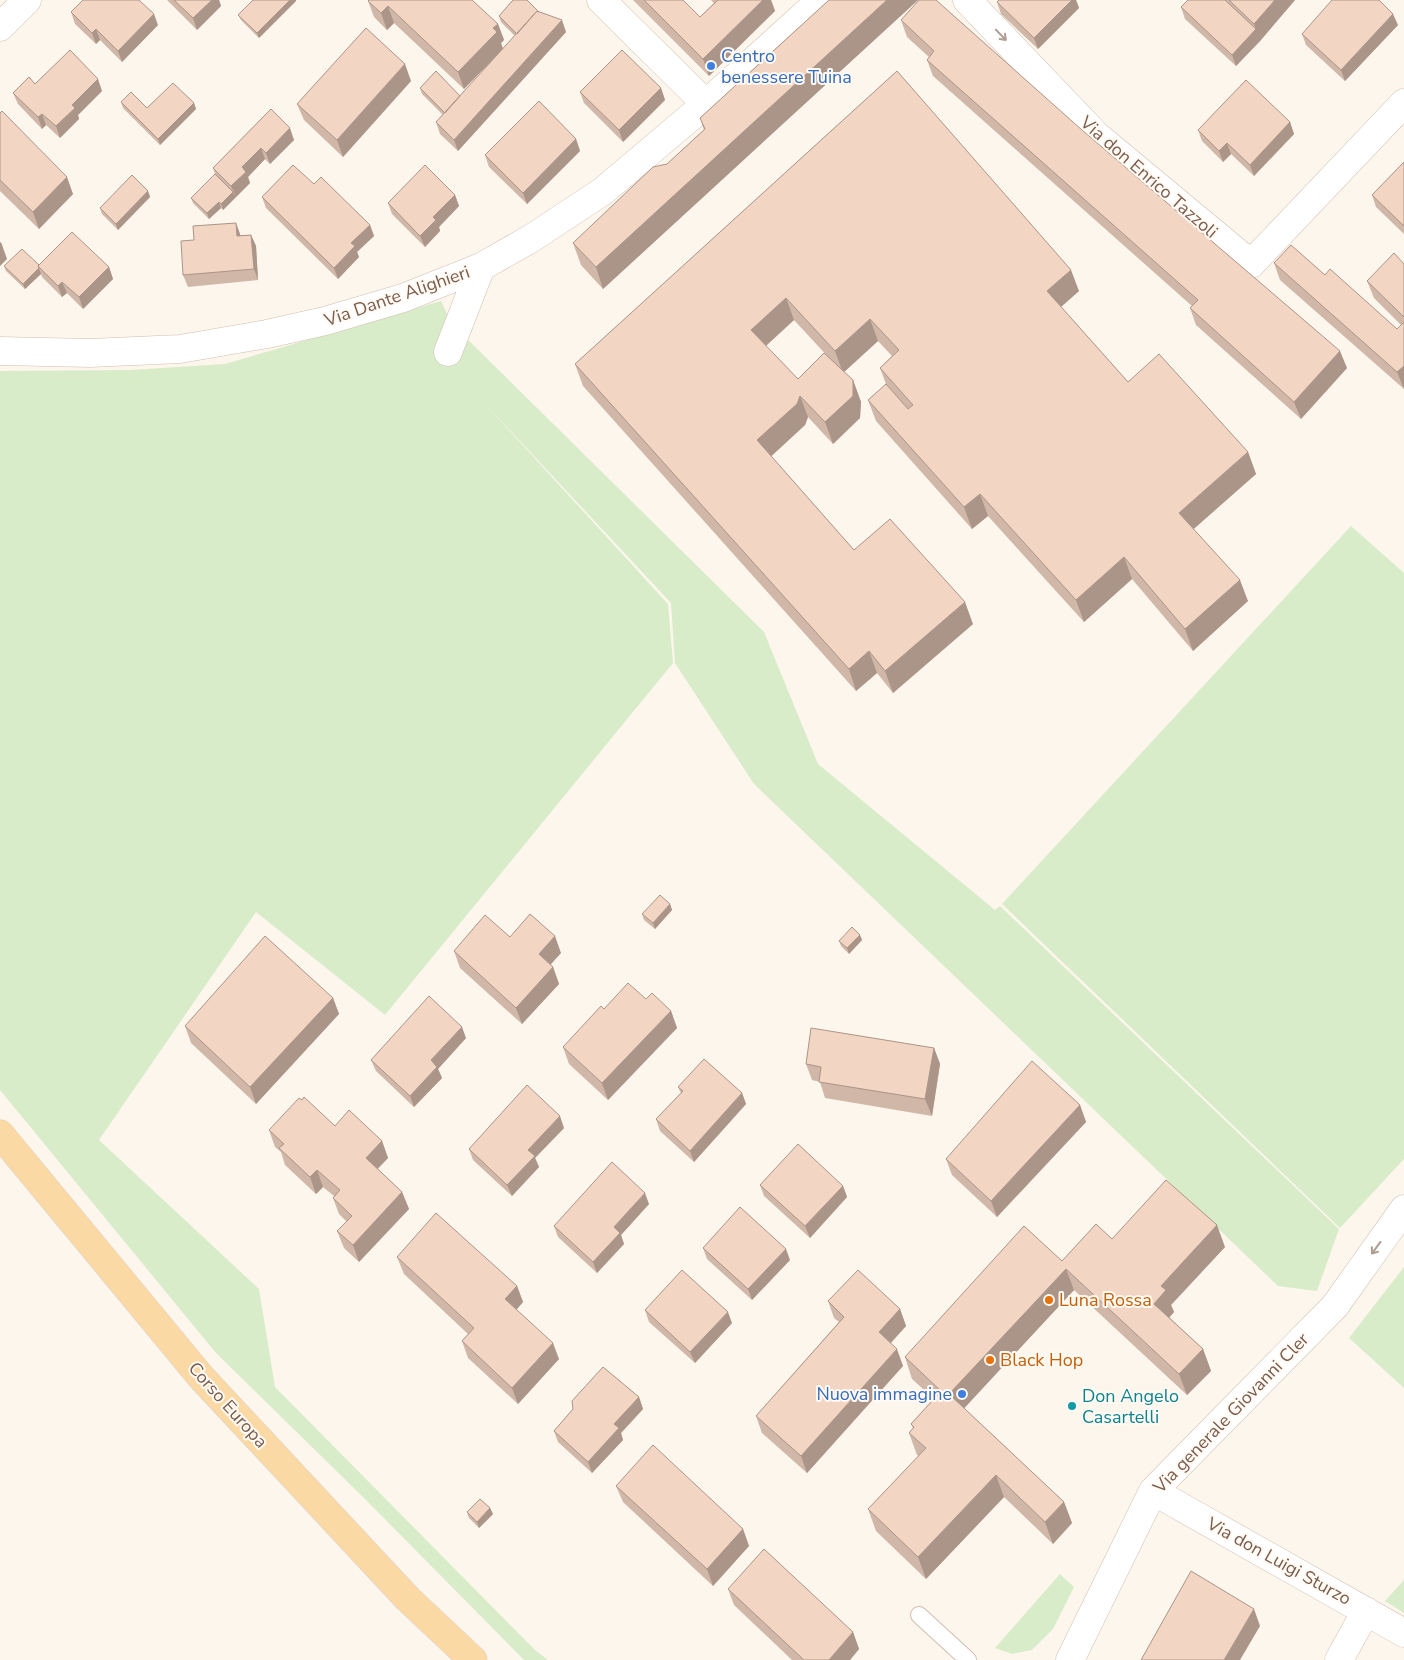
<svg xmlns="http://www.w3.org/2000/svg" width="1404" height="1660" font-family="'Nunito Sans',sans-serif">
	<style>
		.green { fill: #d8ecc9 }
		.lines { fill: none; stroke-linecap: round; stroke-linejoin: round }
		.lane-casing { stroke: #d1beb0; stroke-width: 18 }
		.street-casing { stroke: #d1beb0; stroke-width: 29 }
		.primary-casing { stroke: #dad1cd; stroke-width: 29 }
		.lane { stroke: #fff; stroke-width: 16 }
		.street { stroke: #fff; stroke-width: 28 }
		.primary { stroke: #fbd9a5; stroke-width: 28 }
		.wall { fill: #d1b7a8; fill-rule: evenodd }
		.shaded-wall { fill: #aa9588 }
		.building { fill: #f3d5c3; stroke: #aa9588 }
		.oneway { stroke: #af9d94 }
		.shop-dot { fill: #3f7fe0; stroke: #fffaf3; stroke-width: 2 }
		.food-dot { fill: #e8710a; stroke: #fffaf3; stroke-width: 2 }
		.culture-dot { fill: #0f9aa8; stroke: #fffaf3; stroke-width: 2 }
		.labels { text-anchor: middle; stroke-width: 4; stroke-linejoin: round; paint-order: stroke }
		.shop-label { font-size: 18px; fill: #366cbe; stroke: #fffaf3; text-anchor: start }
		.street-label { font-size: 18px; fill: #7a5c4d; stroke: #fffaf3 }
		.food-label { font-size: 18px; fill: #c56008; stroke: #fffaf3; text-anchor: start }
		.culture-label { font-size: 18px; fill: #0d838f; stroke: #fffaf3; text-anchor: start }
	</style>
	<rect width="100%" height="100%" fill="#fdf6ec"/>
	<!-- green -->
	<path class="green" d="M 441,301 L 452,324 L 764,632 L 818,764 L 995,910 L 1000,906 L 1339,1229 L 1317,1291 L 1278,1286 L 754,784 L 675,663 L 671,603 L 476,394 L 668,604 L 673,663 L 385,1015 L 256,912 L 99,1140 L 259,1289 L 275,1387 L 535,1650 L 548,1660 L 524,1660 L 366,1500 L 216,1353 L 0,1090 L 0,371 L 130,370 L 225,364 Z
		M 1351,526 L 1404,573 L 1404,1159 L 1340,1228 L 1002,904 Z
		M 1404,1267 L 1404,1388 L 1349,1338 Z
		M 1060,1574 L 1074,1587 L 1053,1629 L 1032,1650 L 1012,1654 L 995,1648 Z
		M 1404,1580 L 1404,1613 L 1385,1601 Z"/>
	<g class="lines">
		<defs>
			<path id="lane" d="M 919,1615 L 968,1660"/>
			<path id="street" d="M 601,0 L 706,104
				M 967,0 L 1097,136 L 1251,264 L 1404,103
				M 0,27 L 27,0
				M 0,351 L 90,353 L 180,349 L 267,334 L 325,321 L 403,298 L 481,267 L 532,238 L 603,191 L 706,104 L 821,0
				M 448,352 L 481,267
				M 1153,1491 L 1404,1633
				M 1070,1660 L 1153,1491 L 1335,1306 L 1404,1209
				M 1339,1660 L 1366,1611"/>
			<path id="primary" d="M 0,1134 L 201,1377 L 408,1599 L 473,1660"/>
		</defs>
		<!-- lane casing -->
		<use href="#lane" class="lane-casing"/>
		<!-- street casing -->
		<use href="#street" class="street-casing"/>
		<!-- primary casing -->
		<use href="#primary" class="primary-casing"/>
		<!-- lane -->
		<use href="#lane" class="lane"/>
		<!-- street -->
		<use href="#street" class="street"/>
		<!-- primary -->
		<use href="#primary" class="primary"/>
	</g>
	<!-- wall -->
	<path class="wall" d="M 167,0 L 219,0 L 221,6 L 197,30 Z
		M 253,0 L 296,0 L 296,1 L 259,38 L 241,20 L 238,15 Z
		M 633,0 L 683,0 L 700,17 L 714,3 L 711,0 L 771,0 L 775,11 L 709,76 Z
		M 829,0 L 918,0 L 603,289 L 581,265 L 573,243 L 667,164 L 704,130 L 700,118 Z
		M 1072,0 L 1076,0 L 1079,8 L 1038,49 L 1001,14 L 997,2 Z
		M 1188,0 L 1295,0 L 1260,41 L 1236,66 L 1185,19 L 1181,7 Z
		M 368,1 L 498,24 L 504,40 L 501,43 L 503,49 L 464,89 L 394,23 L 387,30 L 374,17 Z
		M 71,12 L 158,25 L 122,62 L 100,40 L 96,44 L 75,24 Z
		M 539,12 L 566,32 L 458,151 L 440,134 L 436,122 L 443,115 L 422,94 L 420,88 L 460,96 L 515,36 L 501,22 L 499,16 Z
		M 901,20 L 1347,368 L 1301,419 L 1196,325 L 1190,308 L 1192,306 L 933,76 L 927,60 L 929,57 L 907,37 Z
		M 1398,25 L 1345,81 L 1306,45 L 1302,34 Z
		M 897,71 L 1079,291 L 1061,307 L 1128,382 L 1248,452 L 1256,474 L 1193,529 L 1248,601 L 1193,651 L 1132,579 L 1084,622 L 988,516 L 972,529 L 876,421 L 868,400 L 886,384 L 880,368 L 892,356 L 878,341 L 844,372 L 853,380 L 861,402 L 860,418 L 833,444 L 808,417 L 805,425 L 771,456 L 854,550 L 973,624 L 893,693 L 877,673 L 856,691 L 583,386 L 575,364 ZM 794,320 L 831,360 L 798,379 L 766,346 Z
		M 411,81 L 343,157 L 304,120 L 297,104 Z
		M 35,84 L 102,91 L 78,115 L 79,119 L 60,138 L 46,125 L 42,129 L 18,104 L 13,93 Z
		M 661,88 L 665,100 L 623,142 L 584,103 L 580,92 Z
		M 121,102 L 147,108 L 194,103 L 196,109 L 160,145 L 123,108 Z
		M 271,109 L 294,140 L 270,164 L 265,159 L 248,177 L 250,183 L 223,210 L 221,208 L 209,219 L 193,203 L 191,198 L 215,174 L 213,168 Z
		M 0,113 L 73,194 L 39,229 L 0,191 Z
		M 1290,122 L 1294,134 L 1254,176 L 1231,154 L 1223,162 L 1202,141 L 1198,130 Z
		M 576,139 L 580,151 L 527,204 L 489,167 L 485,155 Z
		M 1404,162 L 1404,234 L 1376,207 L 1372,195 Z
		M 314,184 L 370,225 L 374,236 L 357,252 L 359,257 L 338,279 L 266,208 L 262,197 Z
		M 148,191 L 150,197 L 118,230 L 102,214 L 100,208 Z
		M 455,195 L 459,206 L 439,227 L 440,231 L 425,247 L 392,214 L 388,203 Z
		M 236,223 L 240,235 L 251,235 L 256,246 L 258,280 L 188,287 L 183,275 L 194,240 Z
		M 1274,263 L 1325,275 L 1397,329 L 1401,325 L 1374,298 L 1367,281 L 1404,264 L 1404,389 L 1280,280 Z
		M 39,265 L 109,267 L 113,279 L 83,309 L 67,293 L 62,297 L 42,277 L 41,274 L 25,289 L 6,271 L 4,266 Z
		M 670,904 L 672,910 L 655,929 L 644,920 L 642,914 Z
		M 860,935 L 862,940 L 849,954 L 841,946 L 839,941 Z
		M 510,937 L 561,953 L 550,964 L 553,967 L 559,984 L 522,1024 L 460,968 L 454,951 Z
		M 333,998 L 339,1014 L 256,1104 L 191,1043 L 185,1026 Z
		M 646,999 L 671,1011 L 677,1028 L 608,1100 L 569,1064 L 563,1047 L 604,1009 Z
		M 466,1038 L 438,1069 L 442,1078 L 414,1107 L 376,1071 L 371,1060 Z
		M 934,1048 L 940,1064 L 932,1116 L 825,1098 L 820,1082 L 812,1080 L 806,1064 Z
		M 678,1087 L 742,1093 L 746,1104 L 694,1162 L 660,1131 L 656,1119 L 681,1093 Z
		M 1080,1105 L 1086,1122 L 997,1217 L 952,1175 L 946,1159 Z
		M 335,1126 L 382,1141 L 388,1158 L 378,1169 L 402,1192 L 409,1209 L 359,1262 L 344,1248 L 337,1231 L 347,1222 L 339,1214 L 333,1198 L 334,1196 L 323,1187 L 316,1194 L 285,1165 L 281,1152 L 275,1147 L 269,1130 Z
		M 564,1128 L 535,1158 L 539,1167 L 512,1196 L 473,1160 L 469,1149 Z
		M 760,1185 L 843,1186 L 847,1197 L 810,1238 L 764,1196 Z
		M 649,1204 L 621,1235 L 624,1244 L 597,1273 L 558,1237 L 554,1226 Z
		M 1112,1239 L 1225,1247 L 1171,1305 L 1174,1312 L 1169,1317 L 1203,1349 L 1211,1371 L 1187,1395 L 1074,1290 L 964,1408 L 1064,1502 L 1072,1523 L 1053,1544 L 1004,1497 L 926,1579 L 876,1531 L 868,1509 L 919,1456 L 917,1455 L 909,1433 L 913,1428 L 911,1424 L 934,1399 L 912,1379 L 905,1357 L 1062,1261 Z
		M 703,1248 L 790,1260 L 752,1300 L 707,1259 Z
		M 397,1257 L 517,1286 L 523,1302 L 516,1310 L 559,1359 L 518,1404 L 468,1358 L 462,1341 L 468,1334 L 404,1274 Z
		M 828,1301 L 900,1309 L 906,1326 L 891,1343 L 903,1366 L 807,1473 L 762,1433 L 756,1416 L 839,1322 L 834,1318 Z
		M 645,1310 L 732,1323 L 695,1363 L 649,1322 Z
		M 639,1397 L 643,1409 L 621,1433 L 623,1440 L 592,1473 L 558,1442 L 554,1431 L 573,1409 Z
		M 616,1486 L 743,1529 L 749,1546 L 713,1586 L 623,1502 Z
		M 490,1508 L 493,1514 L 479,1528 L 469,1518 L 467,1512 Z
		M 728,1589 L 853,1632 L 859,1649 L 850,1660 L 792,1660 L 734,1605 Z"/>
	<!-- shaded-wall -->
	<path class="shaded-wall" d="M 212,0 L 219,0 L 221,6 L 197,30 L 193,18 Z
		M 290,0 L 296,0 L 296,1 L 259,38 L 257,33 Z
		M 763,0 L 771,0 L 775,11 L 709,76 L 703,59 Z
		M 887,0 L 918,0 L 603,289 L 596,267 Z
		M 1072,0 L 1076,0 L 1079,8 L 1038,49 L 1034,38 Z
		M 1275,0 L 1295,0 L 1260,41 L 1236,66 L 1232,55 L 1256,29 L 1254,24 Z
		M 388,6 L 394,23 L 387,30 L 381,13 Z
		M 154,14 L 158,25 L 122,62 L 118,51 Z
		M 1393,14 L 1398,25 L 1345,81 L 1341,70 Z
		M 562,20 L 566,32 L 458,151 L 454,140 Z
		M 498,24 L 504,40 L 501,43 L 503,49 L 464,89 L 458,72 L 493,28 Z
		M 96,29 L 100,40 L 96,44 L 92,33 Z
		M 405,64 L 411,81 L 343,157 L 337,140 Z
		M 98,79 L 102,91 L 78,115 L 79,119 L 60,138 L 56,126 L 72,105 Z
		M 661,88 L 665,100 L 623,142 L 619,130 Z
		M 194,103 L 196,109 L 160,145 L 158,139 Z
		M 42,114 L 46,125 L 42,129 L 38,117 Z
		M 1290,122 L 1294,134 L 1254,176 L 1250,165 Z
		M 290,128 L 294,140 L 270,164 L 266,153 Z
		M 576,139 L 580,151 L 527,204 L 523,193 Z
		M 1227,143 L 1231,154 L 1223,162 L 1219,151 Z
		M 261,148 L 265,159 L 248,177 L 250,183 L 236,197 L 231,186 L 242,167 Z
		M 67,177 L 73,194 L 39,229 L 33,212 Z
		M 148,191 L 150,197 L 118,230 L 116,224 Z
		M 233,192 L 236,197 L 223,210 L 221,204 Z
		M 455,195 L 459,206 L 439,227 L 440,231 L 425,247 L 420,236 L 433,217 Z
		M 219,202 L 221,208 L 209,219 L 207,213 Z
		M 236,223 L 240,234 L 241,247 L 237,236 Z
		M 370,225 L 374,236 L 357,252 L 359,257 L 338,279 L 334,268 L 351,243 Z
		M 251,235 L 256,246 L 258,280 L 254,269 Z
		M 1,242 L 7,259 L 0,266 L 0,243 Z
		M 109,267 L 113,279 L 83,309 L 79,297 Z
		M 39,268 L 41,274 L 25,289 L 23,284 Z
		M 1071,270 L 1079,291 L 1055,312 L 1047,291 Z
		M 62,282 L 67,293 L 62,297 L 58,286 Z
		M 786,298 L 794,320 L 759,352 L 751,330 Z
		M 870,319 L 878,341 L 843,373 L 835,351 Z
		M 1340,351 L 1347,368 L 1301,419 L 1294,402 Z
		M 1404,366 L 1404,389 L 1397,372 Z
		M 853,380 L 861,402 L 860,418 L 833,444 L 825,422 Z
		M 800,396 L 808,417 L 805,425 L 765,462 L 757,440 Z
		M 1248,452 L 1256,474 L 1187,535 L 1179,513 Z
		M 980,494 L 988,516 L 972,529 L 964,507 Z
		M 1124,557 L 1132,579 L 1084,622 L 1076,600 Z
		M 1240,580 L 1248,601 L 1193,651 L 1185,629 Z
		M 965,602 L 973,624 L 893,693 L 885,671 Z
		M 869,651 L 877,673 L 856,691 L 849,669 Z
		M 670,904 L 672,910 L 655,929 L 653,923 Z
		M 860,935 L 862,940 L 849,954 L 847,948 Z
		M 555,936 L 561,953 L 545,971 L 539,954 Z
		M 553,967 L 559,984 L 522,1024 L 516,1008 Z
		M 333,998 L 339,1014 L 256,1104 L 250,1087 Z
		M 671,1011 L 677,1028 L 608,1100 L 602,1083 Z
		M 462,1027 L 466,1038 L 438,1069 L 442,1078 L 414,1107 L 410,1096 L 431,1060 Z
		M 934,1048 L 940,1064 L 932,1116 L 925,1099 Z
		M 742,1093 L 746,1104 L 694,1162 L 690,1151 Z
		M 1080,1105 L 1086,1122 L 997,1217 L 991,1201 Z
		M 560,1116 L 564,1128 L 535,1158 L 539,1167 L 512,1196 L 507,1185 L 528,1150 Z
		M 382,1141 L 388,1158 L 372,1174 L 366,1158 Z
		M 317,1170 L 323,1187 L 316,1194 L 310,1177 Z
		M 843,1186 L 847,1197 L 810,1238 L 805,1226 Z
		M 402,1192 L 409,1209 L 359,1262 L 353,1245 Z
		M 645,1193 L 649,1204 L 621,1235 L 624,1244 L 597,1273 L 593,1262 L 614,1227 Z
		M 1217,1225 L 1225,1247 L 1171,1305 L 1174,1312 L 1162,1326 L 1154,1304 L 1161,1286 Z
		M 786,1249 L 790,1260 L 752,1300 L 748,1289 Z
		M 1066,1269 L 1074,1290 L 957,1416 L 949,1394 Z
		M 517,1286 L 523,1302 L 511,1316 L 505,1299 Z
		M 900,1309 L 906,1326 L 885,1349 L 879,1332 Z
		M 728,1312 L 732,1323 L 695,1363 L 690,1352 Z
		M 553,1343 L 559,1359 L 518,1404 L 512,1388 Z
		M 897,1349 L 903,1366 L 807,1473 L 801,1456 Z
		M 1203,1349 L 1211,1371 L 1187,1395 L 1179,1374 Z
		M 639,1397 L 643,1409 L 621,1433 L 623,1440 L 592,1473 L 588,1462 L 614,1424 Z
		M 996,1475 L 1004,1497 L 926,1579 L 918,1557 Z
		M 1064,1502 L 1072,1523 L 1053,1544 L 1045,1522 Z
		M 490,1508 L 493,1514 L 479,1528 L 477,1522 Z
		M 743,1529 L 749,1546 L 713,1586 L 707,1569 Z
		M 1254,1609 L 1260,1626 L 1240,1660 L 1224,1660 Z
		M 853,1632 L 859,1649 L 850,1660 L 829,1660 Z"/>
	<!-- building -->
	<path class="building" d="M 83,0 L 139,0 L 154,14 L 118,51 L 96,29 L 92,33 L 71,12 Z
		M 174,0 L 212,0 L 193,18 Z
		M 253,0 L 290,0 L 257,33 L 238,15 Z
		M 369,0 L 472,0 L 498,24 L 493,28 L 497,32 L 458,72 L 388,6 L 381,13 L 368,1 Z
		M 513,0 L 527,0 L 539,12 L 537,11 L 517,34 L 499,16 Z
		M 644,0 L 683,0 L 700,17 L 718,0 L 763,0 L 703,59 Z
		M 829,0 L 887,0 L 596,267 L 573,243 L 653,167 L 667,164 L 705,129 L 700,118 Z
		M 919,0 L 936,0 L 1082,130 L 1340,351 L 1294,402 L 1190,308 L 1198,300 L 927,60 L 934,51 L 901,20 Z
		M 999,0 L 1072,0 L 1034,38 L 997,2 Z
		M 1188,0 L 1225,0 L 1256,29 L 1232,55 L 1181,7 Z
		M 1229,0 L 1275,0 L 1254,24 Z
		M 1332,0 L 1379,0 L 1393,14 L 1341,70 L 1302,34 Z
		M 537,11 L 562,20 L 454,140 L 436,122 Z
		M 366,28 L 405,64 L 337,140 L 297,104 Z
		M 70,50 L 98,79 L 72,105 L 75,108 L 56,126 L 42,114 L 38,117 L 13,93 L 29,77 L 35,84 Z
		M 622,50 L 661,88 L 619,130 L 580,92 Z
		M 436,71 L 460,96 L 445,113 L 420,88 Z
		M 897,71 L 1071,270 L 1047,291 L 1128,382 L 1159,354 L 1248,452 L 1179,513 L 1240,580 L 1185,629 L 1124,557 L 1076,600 L 980,494 L 964,507 L 868,400 L 886,384 L 908,409 L 913,405 L 880,368 L 899,350 L 870,319 L 835,351 L 786,298 L 751,330 L 798,379 L 824,353 L 853,380 L 853,396 L 825,422 L 800,396 L 797,404 L 757,440 L 854,550 L 890,519 L 965,602 L 885,671 L 869,651 L 849,669 L 575,364 Z
		M 1246,80 L 1290,122 L 1250,165 L 1227,143 L 1219,151 L 1198,130 Z
		M 173,83 L 194,103 L 158,139 L 121,102 L 131,92 L 147,108 Z
		M 539,101 L 576,139 L 523,193 L 485,155 Z
		M 271,109 L 290,128 L 266,153 L 261,148 L 242,167 L 246,172 L 231,186 L 213,168 Z
		M 2,111 L 67,177 L 33,212 L 0,180 L 0,113 Z
		M 1404,162 L 1404,226 L 1372,195 Z
		M 293,165 L 314,184 L 321,177 L 370,225 L 351,243 L 355,246 L 334,268 L 262,197 Z
		M 425,165 L 455,195 L 433,217 L 436,220 L 420,236 L 388,203 Z
		M 215,174 L 233,192 L 221,204 L 219,202 L 207,213 L 191,198 Z
		M 132,175 L 148,191 L 116,224 L 100,208 Z
		M 236,223 L 237,236 L 251,235 L 254,269 L 183,275 L 181,241 L 194,240 L 193,226 Z
		M 72,232 L 109,267 L 79,297 L 62,282 L 58,286 L 38,266 Z
		M 1291,245 L 1325,275 L 1330,269 L 1397,329 L 1404,322 L 1404,366 L 1397,372 L 1274,263 Z
		M 22,249 L 39,265 L 38,266 L 39,268 L 23,284 L 4,266 Z
		M 1394,253 L 1404,264 L 1404,317 L 1367,281 Z
		M 660,895 L 670,904 L 653,923 L 642,914 Z
		M 530,914 L 555,936 L 539,954 L 553,967 L 516,1008 L 454,951 L 485,915 L 510,937 Z
		M 852,927 L 860,935 L 847,948 L 839,941 Z
		M 265,936 L 333,998 L 250,1087 L 185,1026 Z
		M 628,983 L 646,999 L 652,993 L 671,1011 L 602,1083 L 563,1047 L 601,1006 L 604,1009 Z
		M 429,996 L 462,1027 L 431,1060 L 437,1067 L 410,1096 L 371,1060 Z
		M 811,1028 L 934,1048 L 925,1099 L 819,1082 L 821,1067 L 806,1064 Z
		M 704,1059 L 742,1093 L 690,1151 L 656,1119 L 683,1091 L 678,1087 Z
		M 1032,1061 L 1080,1105 L 991,1201 L 946,1159 Z
		M 527,1085 L 560,1116 L 528,1150 L 535,1156 L 507,1185 L 469,1149 Z
		M 304,1097 L 335,1126 L 349,1110 L 382,1141 L 366,1158 L 402,1192 L 353,1245 L 337,1231 L 352,1216 L 333,1198 L 340,1190 L 317,1170 L 310,1177 L 279,1148 L 284,1144 L 269,1130 L 299,1098 L 302,1100 Z
		M 798,1144 L 843,1186 L 805,1226 L 760,1185 Z
		M 612,1162 L 645,1193 L 614,1227 L 620,1233 L 593,1262 L 554,1226 Z
		M 1166,1180 L 1217,1225 L 1161,1286 L 1166,1290 L 1154,1304 L 1203,1349 L 1179,1374 L 1066,1269 L 949,1394 L 1064,1502 L 1045,1522 L 996,1475 L 918,1557 L 868,1509 L 926,1448 L 909,1433 L 914,1427 L 911,1424 L 941,1391 L 905,1357 L 1024,1226 L 1062,1261 L 1096,1224 L 1112,1239 Z
		M 740,1207 L 786,1249 L 748,1289 L 703,1248 Z
		M 436,1213 L 517,1286 L 505,1299 L 553,1343 L 512,1388 L 462,1341 L 474,1328 L 397,1257 Z
		M 682,1270 L 728,1312 L 690,1352 L 645,1310 Z
		M 858,1270 L 900,1309 L 879,1332 L 897,1349 L 801,1456 L 756,1416 L 844,1317 L 828,1301 Z
		M 603,1367 L 639,1397 L 614,1424 L 619,1428 L 588,1462 L 554,1431 L 573,1409 L 572,1401 Z
		M 653,1445 L 743,1529 L 707,1569 L 616,1486 Z
		M 480,1499 L 490,1508 L 477,1522 L 467,1512 Z
		M 764,1549 L 853,1632 L 829,1660 L 804,1660 L 728,1589 Z
		M 1191,1571 L 1254,1609 L 1224,1660 L 1141,1660 Z"/>
	<!-- one-way arrows -->
	<defs><path id="oneway-shaft" d="M-6 0H5M1.5-3L5.5 0L1.5 3" fill="none" stroke-width="1.6" stroke-linecap="round" stroke-linejoin="round" transform="scale(1.25)"/></defs>
	<g class="oneway">
		<use href="#oneway-shaft" transform="translate(1001 35) rotate(46)"/>
		<use href="#oneway-shaft" transform="translate(1376 1248) rotate(126)"/>
	</g>
	<!-- markers -->
	<g class="shop-dot">
		<circle cx="711" cy="66" r="5"/>
		<circle cx="962" cy="1394" r="5"/>
	</g>
	<g class="food-dot">
		<circle cx="1049" cy="1300" r="5"/>
		<circle cx="990" cy="1360" r="5"/>
	</g>
	<circle class="culture-dot" cx="1072" cy="1406" r="5"/>
	<g class="labels">
		<!-- shop labels -->
		<g class="shop-label">
			<text x="721" y="62">Centro<tspan x="721" dy="21">benessere Tuina</tspan></text>
			<text x="952" y="1400" text-anchor="end">Nuova immagine</text>
		</g>
		<!-- street labels -->
		<g class="street-label">
			<text transform="translate(1149 177) rotate(41)" y="6">Via don Enrico Tazzoli</text>
			<text transform="translate(397 296) rotate(-19)" y="6">Via Dante Alighieri</text>
			<text transform="translate(228 1405) rotate(48)" y="6">Corso Europa</text>
			<text transform="translate(1231 1413) rotate(-46)" y="6">Via generale Giovanni Cler</text>
			<text transform="translate(1279 1561) rotate(29)" y="6">Via don Luigi Sturzo</text>
		</g>
		<!-- food labels -->
		<g class="food-label">
			<text x="1059" y="1306">Luna Rossa</text>
			<text x="1000" y="1366">Black Hop</text>
		</g>
		<!-- culture labels -->
		<g class="culture-label">
			<text x="1082" y="1402">Don Angelo<tspan x="1082" dy="21">Casartelli</tspan></text>
		</g>
	</g>
</svg>
